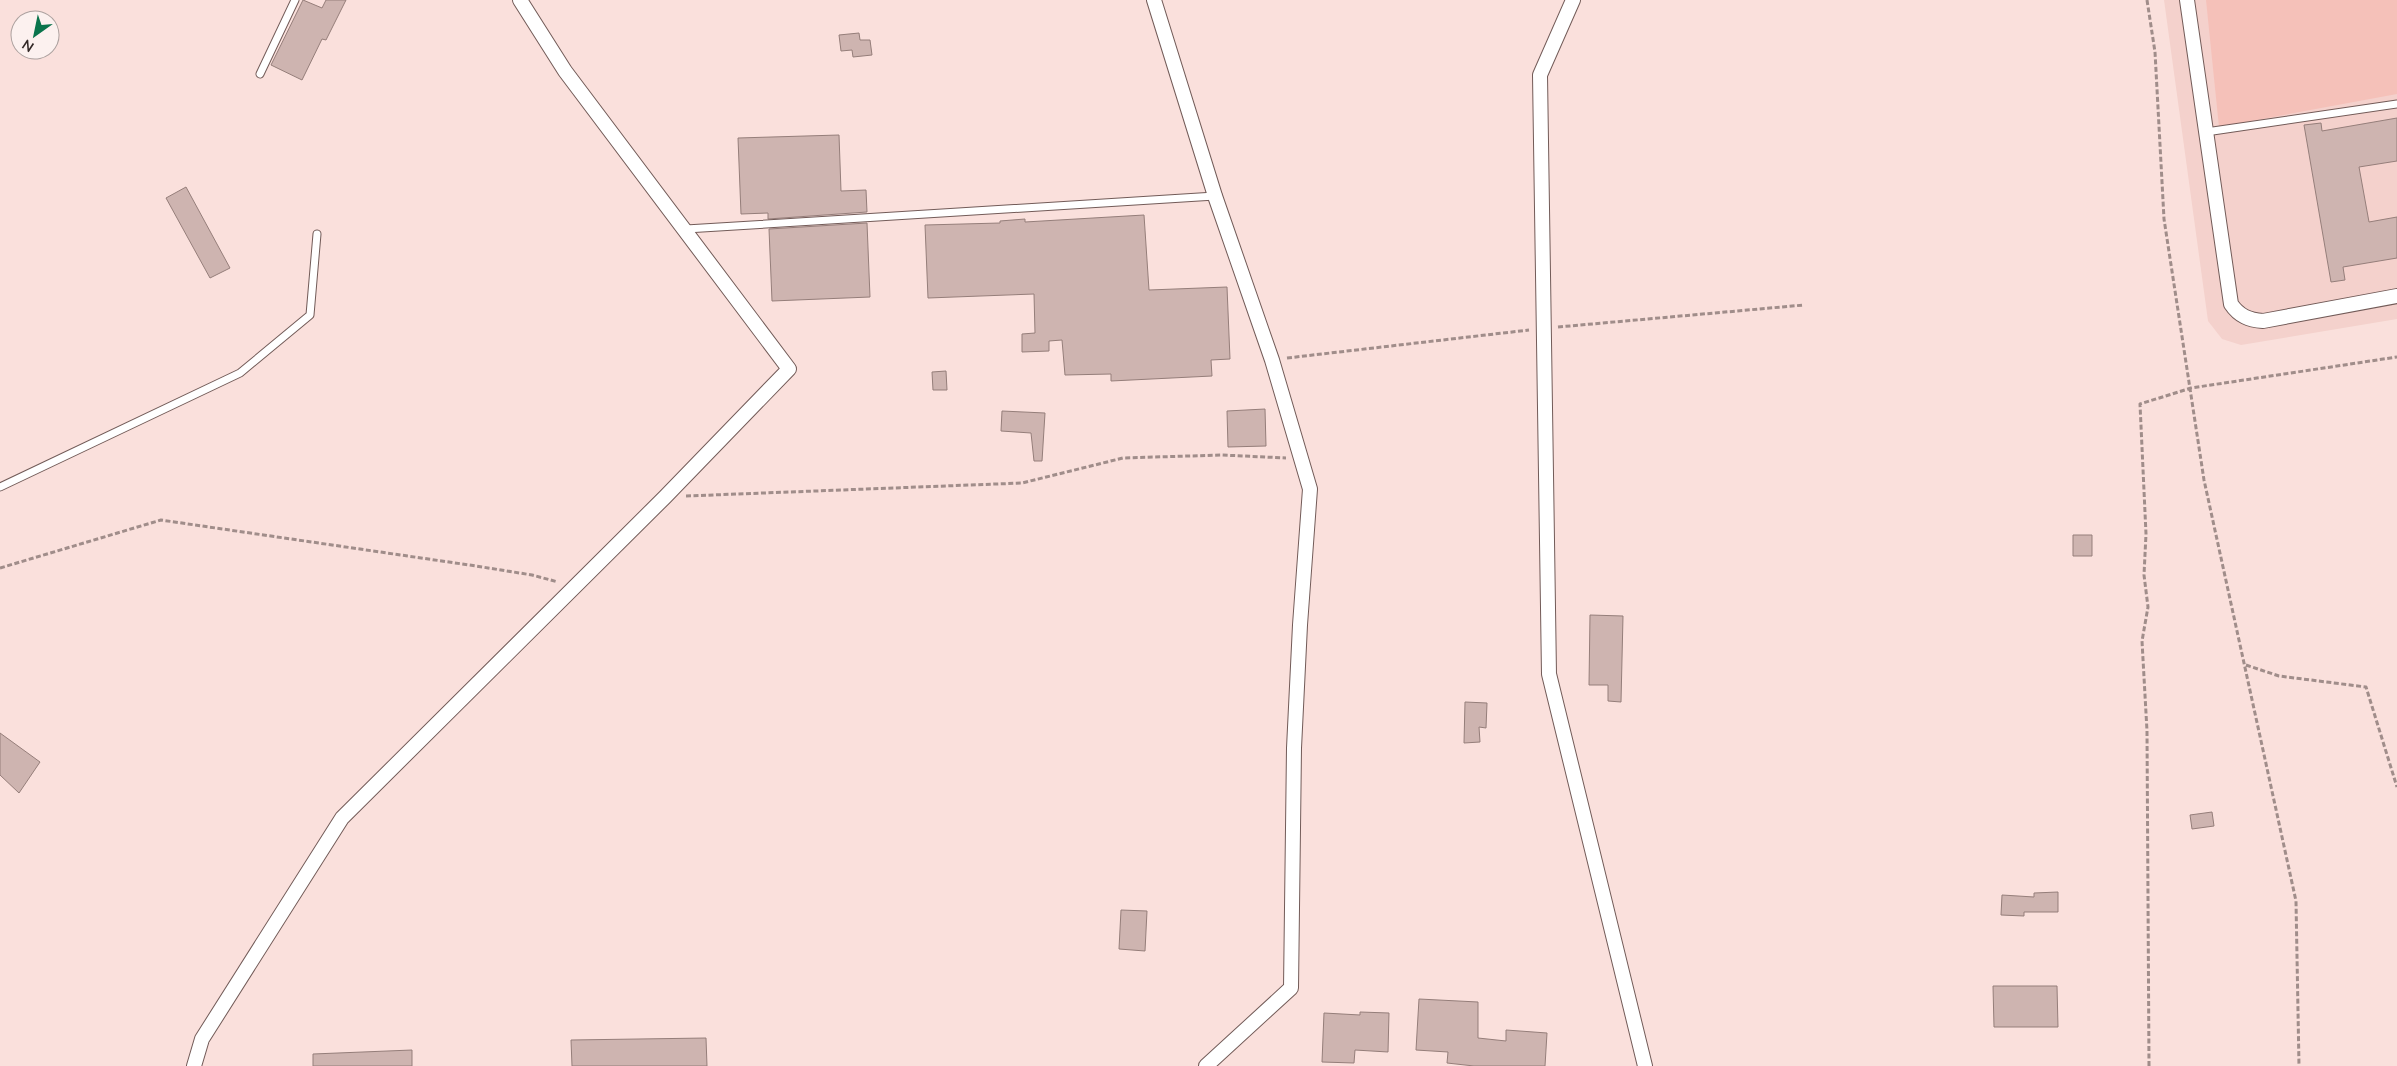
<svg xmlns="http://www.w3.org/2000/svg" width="2397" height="1066" font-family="'Nunito Sans',sans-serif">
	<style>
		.built { fill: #f4d1cc }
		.green { fill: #f5c1b9 }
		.building { fill: #ceb4b0; stroke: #957e7a }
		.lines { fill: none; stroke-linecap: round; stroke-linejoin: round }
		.lane-casing { stroke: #725b58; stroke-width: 9 }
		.street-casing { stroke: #725b58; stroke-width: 16 }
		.path { stroke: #a08d8a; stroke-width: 3; stroke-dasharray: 5 2.5; stroke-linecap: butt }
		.lane { stroke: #fff; stroke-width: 7 }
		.street { stroke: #fff; stroke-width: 14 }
	</style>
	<rect width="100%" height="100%" fill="#fae0dc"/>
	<!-- built -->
	<path class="built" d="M 2164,0 L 2397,0 L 2397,319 L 2241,345 L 2222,339 L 2208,321 Z"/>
	<!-- green -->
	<path class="green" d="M 2206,0 L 2397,0 L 2397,94 L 2219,127 Z"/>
	<!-- building -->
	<path class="building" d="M 303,0 L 322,8 L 326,0 L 346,0 L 326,40 L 322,39 L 302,80 L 271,65 Z
		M 859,33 L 860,40 L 870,40 L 872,55 L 853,57 L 852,50 L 841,51 L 839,35 Z
		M 2397,118 L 2397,161 L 2359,167 L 2369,222 L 2397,217 L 2397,258 L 2343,267 L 2345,280 L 2331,282 L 2304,125 L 2321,123 L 2322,131 Z
		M 839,135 L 841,191 L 866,190 L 867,212 L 768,219 L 768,213 L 741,214 L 738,138 Z
		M 186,187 L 230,268 L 210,278 L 166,198 Z
		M 1144,215 L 1149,290 L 1227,287 L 1230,359 L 1211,360 L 1212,376 L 1111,381 L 1111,374 L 1065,375 L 1062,340 L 1049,341 L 1049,351 L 1022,352 L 1022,334 L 1035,333 L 1034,294 L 928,298 L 925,225 L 1000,223 L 1000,221 L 1025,219 L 1025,222 Z
		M 867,223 L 870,297 L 772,301 L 769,229 Z
		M 946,371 L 947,390 L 933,390 L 932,372 Z
		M 1265,409 L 1266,446 L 1228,447 L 1227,411 Z
		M 1002,411 L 1045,413 L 1042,461 L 1034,461 L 1031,433 L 1001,431 Z
		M 2073,535 L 2092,535 L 2092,556 L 2073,556 Z
		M 1590,615 L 1623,616 L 1621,702 L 1608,701 L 1608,685 L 1589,685 Z
		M 1465,702 L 1487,703 L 1486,728 L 1479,727 L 1480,742 L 1464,743 Z
		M 0,733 L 40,762 L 19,793 L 0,775 Z
		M 2212,812 L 2214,826 L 2192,829 L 2190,815 Z
		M 2058,892 L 2058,912 L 2024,912 L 2024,916 L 2001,915 L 2002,895 L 2034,897 L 2034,893 Z
		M 1121,910 L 1147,911 L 1145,951 L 1119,949 Z
		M 1993,986 L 2057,986 L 2058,1027 L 1994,1027 Z
		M 1419,999 L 1478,1002 L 1478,1038 L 1506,1041 L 1506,1030 L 1547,1033 L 1545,1066 L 1474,1066 L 1447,1063 L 1448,1052 L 1416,1050 Z
		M 1360,1012 L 1389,1013 L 1388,1052 L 1355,1050 L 1354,1063 L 1322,1062 L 1324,1013 L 1360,1015 Z
		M 706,1038 L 707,1066 L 572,1066 L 571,1040 Z
		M 412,1050 L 412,1066 L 313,1066 L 313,1054 Z"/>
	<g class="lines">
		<defs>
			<path id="lane" d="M 260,74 L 295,0
				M 2206,132 L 2397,104
				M 686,229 L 1215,196
				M 0,487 L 240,373 L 310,315 L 317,234"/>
			<path id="street" d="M 1154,0 L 1215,196 L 1272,360 L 1310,489 L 1300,625 L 1294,748 L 1291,988 L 1206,1066
				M 1573,0 L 1540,75 L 1549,674 L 1645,1066
				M 2187,0 L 2231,304 C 2239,316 2249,320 2263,321 L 2397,296
				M 194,1066 L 202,1039 L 342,818 L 665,497 L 789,369 L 565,71 L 520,0"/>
		</defs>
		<!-- lane casing -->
		<use href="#lane" class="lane-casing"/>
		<!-- street casing -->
		<use href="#street" class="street-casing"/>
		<!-- path -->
		<path class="path" d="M 2147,0 L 2155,52 L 2164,219 L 2204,480 L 2296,901 L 2299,1066
			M 1558,327 L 1804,305
			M 1287,358 L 1529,330
			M 686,496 L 1022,483 L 1123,458 L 1222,455 L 1286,458
			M 0,568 L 161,520 L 476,566 L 532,575 L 558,582
			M 2246,665 L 2279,676 L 2366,687 L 2397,787
			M 2149,1066 L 2147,731 L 2142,641 L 2148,607 L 2144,575 L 2146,534 L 2140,404 L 2191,388 L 2397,357"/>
		<!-- lane -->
		<use href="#lane" class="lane"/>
		<!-- street -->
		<use href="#street" class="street"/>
	</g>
	<!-- north arrow -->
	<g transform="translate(35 35) rotate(213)"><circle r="24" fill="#fcf1ef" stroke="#aca19f"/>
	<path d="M0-4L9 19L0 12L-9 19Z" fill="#0a744c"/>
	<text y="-8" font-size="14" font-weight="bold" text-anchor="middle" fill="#332927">N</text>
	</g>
</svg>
